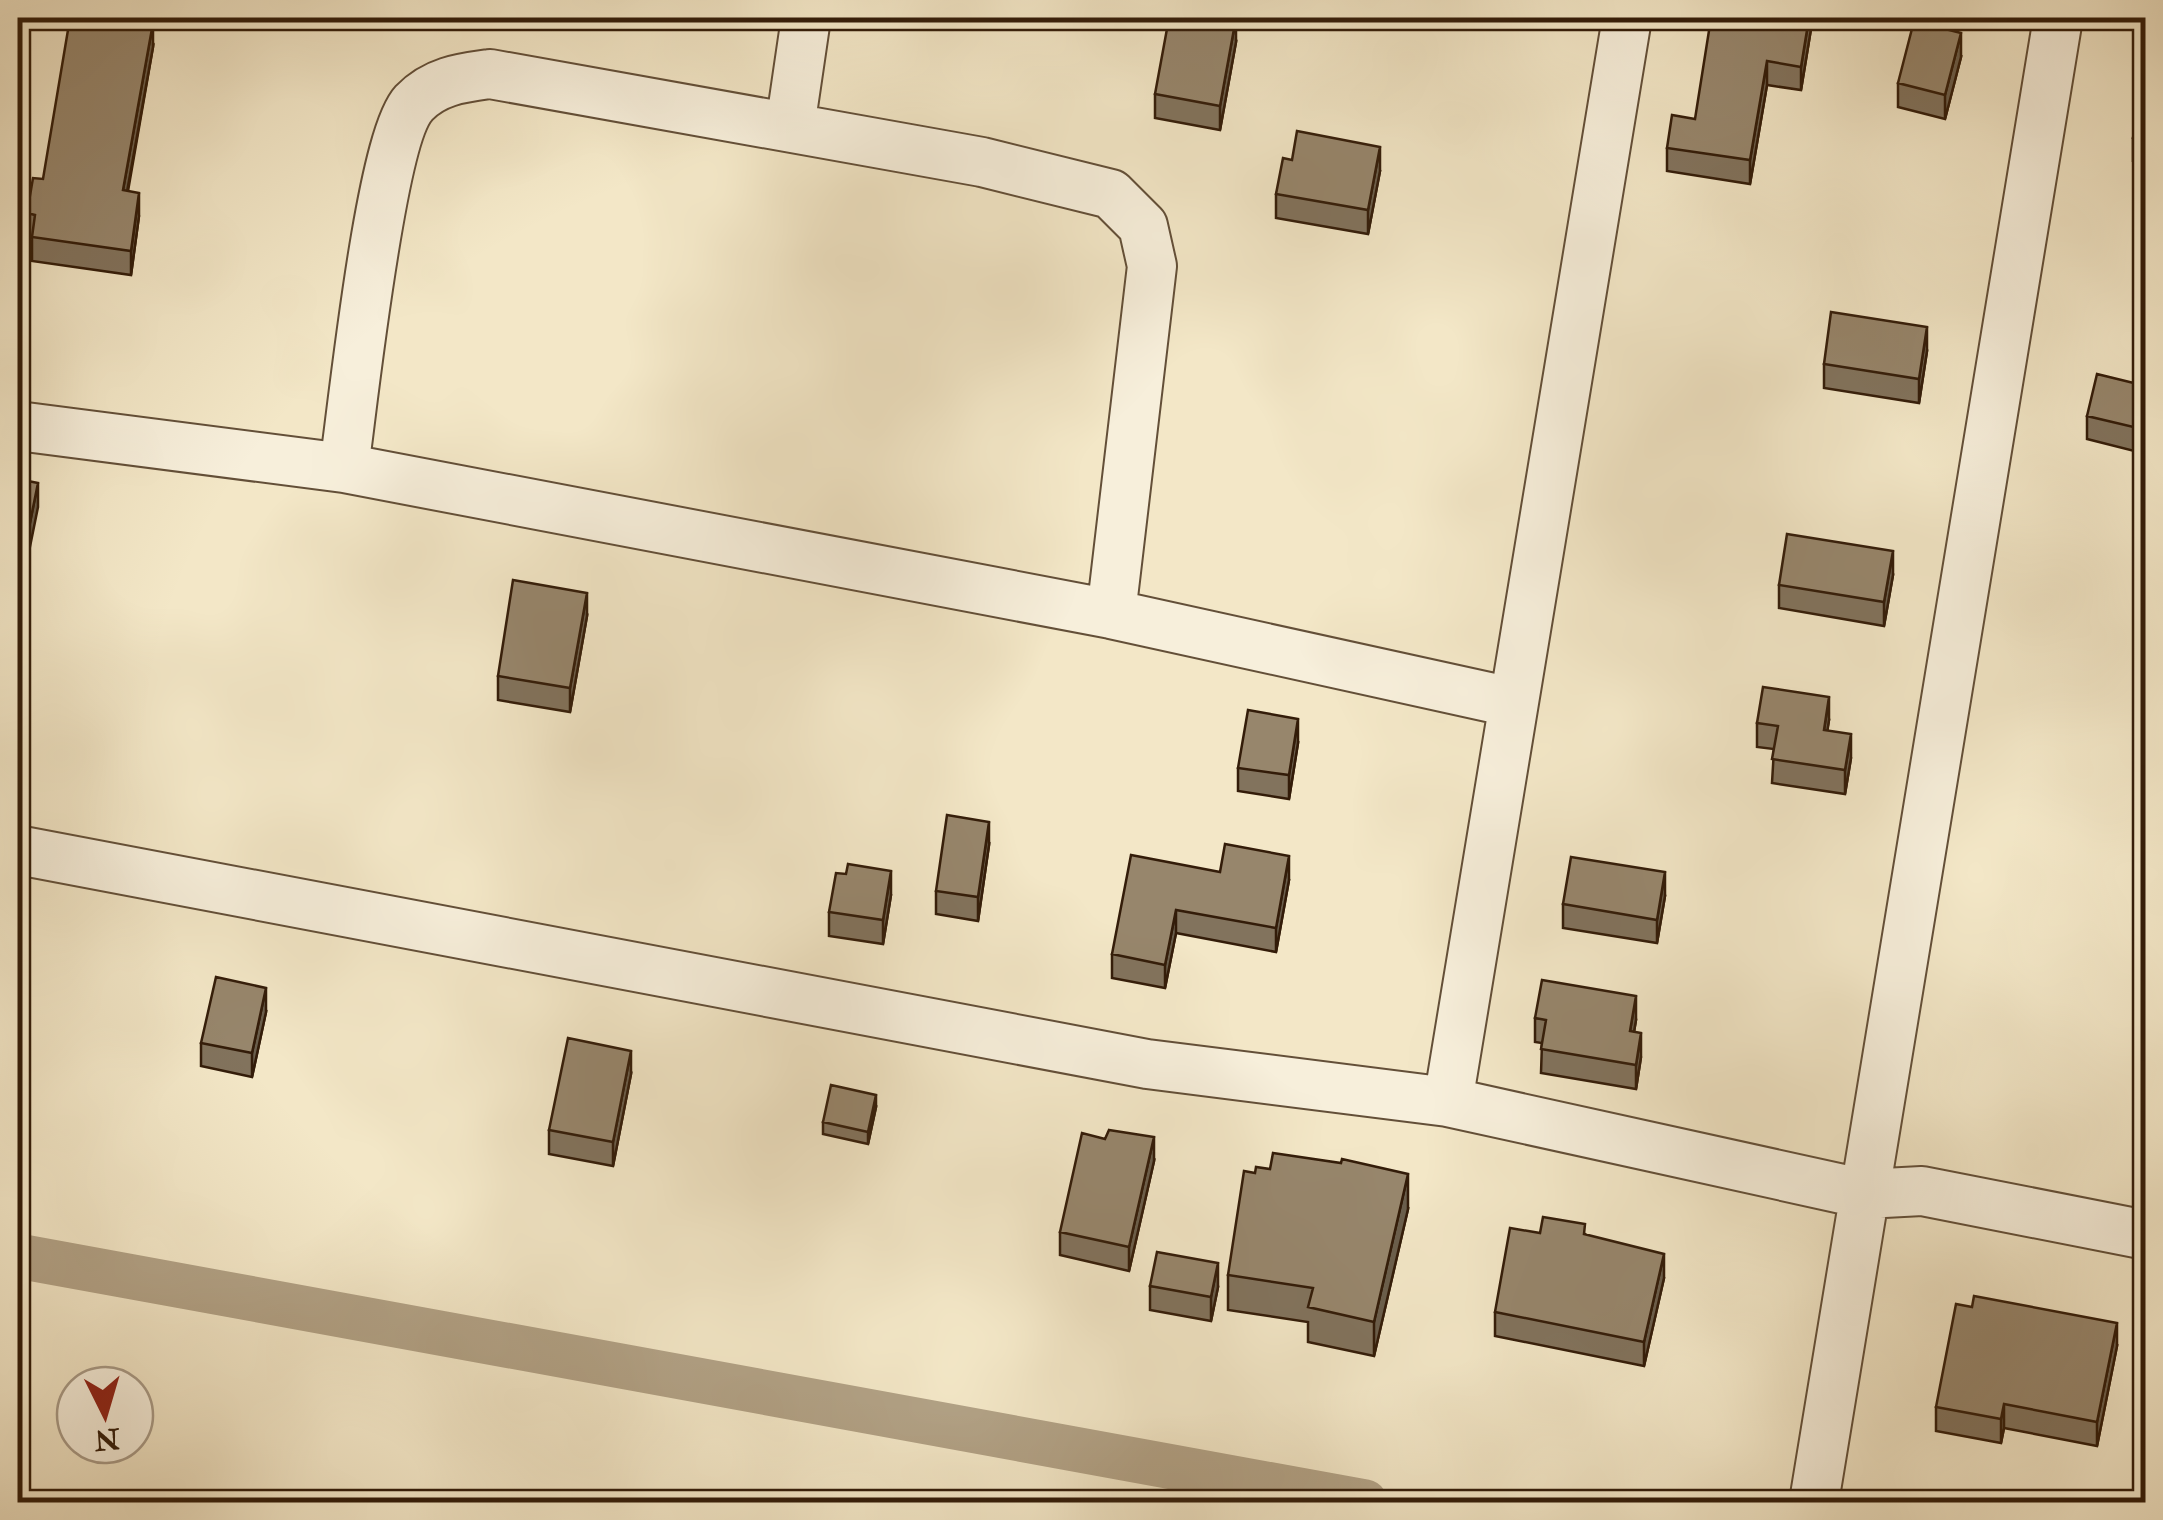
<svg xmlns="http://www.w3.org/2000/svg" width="2163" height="1520" font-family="'IM FELL Double Pica',serif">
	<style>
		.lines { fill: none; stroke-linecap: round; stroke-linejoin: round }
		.canal { stroke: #b2a286; stroke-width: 45 }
		.minor-casing { stroke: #634f38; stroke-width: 52 }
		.minor { stroke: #f7efdb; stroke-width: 48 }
		.wall { fill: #82735d; stroke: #331c09; stroke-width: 2.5 }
		.shaded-wall { fill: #6a5e4c; stroke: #331c09; stroke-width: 2.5 }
		.building { fill: #97866c; stroke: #331c09; stroke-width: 2.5 }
	</style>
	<rect width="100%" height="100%" fill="#f3e7c7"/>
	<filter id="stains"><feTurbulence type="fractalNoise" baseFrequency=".002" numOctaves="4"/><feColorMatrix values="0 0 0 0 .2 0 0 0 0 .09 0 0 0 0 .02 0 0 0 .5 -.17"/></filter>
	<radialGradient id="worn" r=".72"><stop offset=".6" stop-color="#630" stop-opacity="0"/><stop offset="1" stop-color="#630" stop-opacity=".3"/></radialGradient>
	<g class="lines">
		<!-- canal -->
		<path class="canal" d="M 18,1256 L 1365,1502"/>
		<defs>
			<path id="minor" d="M 790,127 L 806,18
				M 18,426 L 344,468 L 1111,614 L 1511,702
				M 344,468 C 353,405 380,140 414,103 C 435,81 461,78 490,74 L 982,162 L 1111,194 L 1143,226 L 1152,266 L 1111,614
				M 18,850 L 1147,1064 L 1448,1102 L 1865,1194 L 1922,1191 L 2146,1235
				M 1448,1102 L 1627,18
				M 1814,1502 L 2058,18"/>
		</defs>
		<!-- minor casing -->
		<use href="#minor" class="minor-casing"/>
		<!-- minor -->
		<use href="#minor" class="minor"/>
	</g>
	<!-- wall -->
	<path class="wall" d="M 1811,18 L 1811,29 L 1801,90 L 1767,85 L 1750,184 L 1667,171 L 1667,148 L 1695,119 Z
		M 1236,42 L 1220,130 L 1155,118 L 1155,94 Z
		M 153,47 L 128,191 L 139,216 L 131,275 L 32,261 L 32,238 L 27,237 L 27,213 L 43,179 Z
		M 1961,57 L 1945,119 L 1898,107 L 1898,83 Z
		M 2146,59 L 2146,163 L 2133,161 L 2133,138 Z
		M 1292,160 L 1380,171 L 1368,234 L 1276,218 L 1276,194 Z
		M 1927,351 L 1919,403 L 1824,388 L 1824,364 Z
		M 2146,386 L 2146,454 L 2087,439 L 2087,416 Z
		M 1893,575 L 1884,626 L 1779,608 L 1779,585 Z
		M 587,616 L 570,712 L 498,700 L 498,676 Z
		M 1829,720 L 1827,731 L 1851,758 L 1845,794 L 1772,783 L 1774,749 L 1757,747 L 1757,723 Z
		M 1298,743 L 1289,799 L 1238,791 L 1238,768 Z
		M 989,845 L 978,921 L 936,914 L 936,891 Z
		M 1220,872 L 1289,880 L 1276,952 L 1176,933 L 1165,988 L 1112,978 L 1112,954 Z
		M 846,874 L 891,895 L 883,944 L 829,936 L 829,912 Z
		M 1665,896 L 1657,943 L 1563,928 L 1563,904 Z
		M 266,1012 L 252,1077 L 201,1066 L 201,1043 Z
		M 1535,1018 L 1636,1020 L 1634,1032 L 1641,1057 L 1636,1089 L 1541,1073 L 1542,1043 L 1535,1042 Z
		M 631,1074 L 613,1166 L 549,1154 L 549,1130 Z
		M 876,1107 L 868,1144 L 823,1134 L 823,1122 Z
		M 2146,1119 L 2146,1166 L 2143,1166 L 2143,1131 Z
		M 1154,1161 L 1129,1271 L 1060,1255 L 1060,1232 Z
		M 1408,1209 L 1374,1356 L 1308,1342 L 1308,1322 L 1228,1310 L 1228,1275 Z
		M 1540,1233 L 1585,1234 L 1664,1278 L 1644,1366 L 1495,1336 L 1495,1312 Z
		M 1150,1286 L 1218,1287 L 1211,1321 L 1150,1310 Z
		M 2117,1346 L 2097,1446 L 2004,1428 L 2001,1443 L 1936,1431 L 1936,1407 Z"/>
	<!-- shaded-wall -->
	<path class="shaded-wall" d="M 1236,18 L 1236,42 L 1220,130 L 1220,106 Z
		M 1809,18 L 1811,18 L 1811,29 L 1801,90 L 1801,67 Z
		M 153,23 L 153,47 L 123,214 L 123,190 Z
		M 1961,33 L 1961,57 L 1945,119 L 1945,95 Z
		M 1767,61 L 1767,85 L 1750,184 L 1750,160 Z
		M 1380,147 L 1380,171 L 1368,234 L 1368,210 Z
		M 139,193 L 139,216 L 131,275 L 131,251 Z
		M 1927,327 L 1927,351 L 1919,403 L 1919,379 Z
		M 38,483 L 38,507 L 18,606 L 18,582 Z
		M 1893,551 L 1893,575 L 1884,626 L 1884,602 Z
		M 587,593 L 587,616 L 570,712 L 570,688 Z
		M 1829,697 L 1829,720 L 1824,754 L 1824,730 Z
		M 1298,719 L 1298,743 L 1289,799 L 1289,775 Z
		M 1851,734 L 1851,758 L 1845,794 L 1845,770 Z
		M 989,822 L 989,845 L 978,921 L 978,897 Z
		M 1289,856 L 1289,880 L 1276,952 L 1276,928 Z
		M 891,871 L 891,895 L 883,944 L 883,920 Z
		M 1665,872 L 1665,896 L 1657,943 L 1657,920 Z
		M 1176,910 L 1176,933 L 1165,988 L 1165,965 Z
		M 28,941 L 28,964 L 18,1009 L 18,985 Z
		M 266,988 L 266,1012 L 252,1077 L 252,1053 Z
		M 1636,996 L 1636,1020 L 1630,1055 L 1630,1031 Z
		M 1641,1033 L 1641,1057 L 1636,1089 L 1636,1065 Z
		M 631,1051 L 631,1074 L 613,1166 L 613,1142 Z
		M 876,1095 L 876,1107 L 868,1144 L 868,1132 Z
		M 1154,1137 L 1154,1161 L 1129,1271 L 1129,1247 Z
		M 1408,1174 L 1408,1209 L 1374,1356 L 1374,1322 Z
		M 1664,1254 L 1664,1278 L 1644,1366 L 1644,1342 Z
		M 1218,1263 L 1218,1287 L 1211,1321 L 1211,1297 Z
		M 2117,1323 L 2117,1346 L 2097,1446 L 2097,1422 Z
		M 2004,1404 L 2004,1428 L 2001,1443 L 2001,1419 Z"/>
	<!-- building -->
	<path class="building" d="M 70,18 L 124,18 L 153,23 L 123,190 L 139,193 L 131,251 L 32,237 L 35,215 L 27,213 L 33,178 L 43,179 Z
		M 1169,18 L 1236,18 L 1220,106 L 1155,94 Z
		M 1711,18 L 1809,18 L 1801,67 L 1767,61 L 1750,160 L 1667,148 L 1672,115 L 1695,119 Z
		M 1914,21 L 1961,33 L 1945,95 L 1898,83 Z
		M 2146,59 L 2146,140 L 2133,138 Z
		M 1297,131 L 1380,147 L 1368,210 L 1276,194 L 1283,158 L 1292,160 Z
		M 1831,312 L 1927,327 L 1919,379 L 1824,364 Z
		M 2097,374 L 2146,386 L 2146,430 L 2087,416 Z
		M 18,479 L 38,483 L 18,582 Z
		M 1787,534 L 1893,551 L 1884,602 L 1779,585 Z
		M 513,580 L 587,593 L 570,688 L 498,676 Z
		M 1763,687 L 1829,697 L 1824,730 L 1851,734 L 1845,770 L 1772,759 L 1778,726 L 1757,723 Z
		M 1248,710 L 1298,719 L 1289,775 L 1238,768 Z
		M 947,815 L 989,822 L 978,897 L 936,891 Z
		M 1225,844 L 1289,856 L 1276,928 L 1176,910 L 1165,965 L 1112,954 L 1131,855 L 1220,872 Z
		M 1571,857 L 1665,872 L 1657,920 L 1563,904 Z
		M 848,864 L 891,871 L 883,920 L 829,912 L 836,873 L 846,874 Z
		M 18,938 L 28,941 L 18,985 Z
		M 216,977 L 266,988 L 252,1053 L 201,1043 Z
		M 1542,980 L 1636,996 L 1630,1031 L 1641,1033 L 1636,1065 L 1541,1049 L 1546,1020 L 1535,1018 Z
		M 568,1038 L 631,1051 L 613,1142 L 549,1130 Z
		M 831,1085 L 876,1095 L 868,1132 L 823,1122 Z
		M 1109,1130 L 1154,1137 L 1129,1247 L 1060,1232 L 1082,1133 L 1105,1139 Z
		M 1273,1153 L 1341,1163 L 1342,1159 L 1408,1174 L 1374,1322 L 1308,1307 L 1313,1288 L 1228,1275 L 1244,1171 L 1255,1173 L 1256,1167 L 1270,1169 Z
		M 1543,1217 L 1585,1224 L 1584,1234 L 1664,1254 L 1644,1342 L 1495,1312 L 1510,1228 L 1540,1233 Z
		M 1157,1252 L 1218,1263 L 1211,1297 L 1150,1286 Z
		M 1974,1296 L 2117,1323 L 2097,1422 L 2004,1404 L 2001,1419 L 1936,1407 L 1956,1304 L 1972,1307 Z"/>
	<!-- margin -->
	<rect width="2163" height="1520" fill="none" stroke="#f3e7c7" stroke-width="60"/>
	<rect x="20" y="20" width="2123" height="1480" fill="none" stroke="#331c09" stroke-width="5"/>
	<rect x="30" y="30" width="2103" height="1460" fill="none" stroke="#331c09" stroke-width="2.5"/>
	<!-- north arrow -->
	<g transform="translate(105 1415) rotate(175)"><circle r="48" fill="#f7efdb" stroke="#a99b87" stroke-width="2.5"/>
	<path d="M0-8L18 38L0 25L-18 38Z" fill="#8f2418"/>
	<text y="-15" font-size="28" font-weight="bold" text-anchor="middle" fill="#331c09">N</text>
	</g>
	<rect width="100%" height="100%" filter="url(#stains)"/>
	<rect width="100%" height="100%" fill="url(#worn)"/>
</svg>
